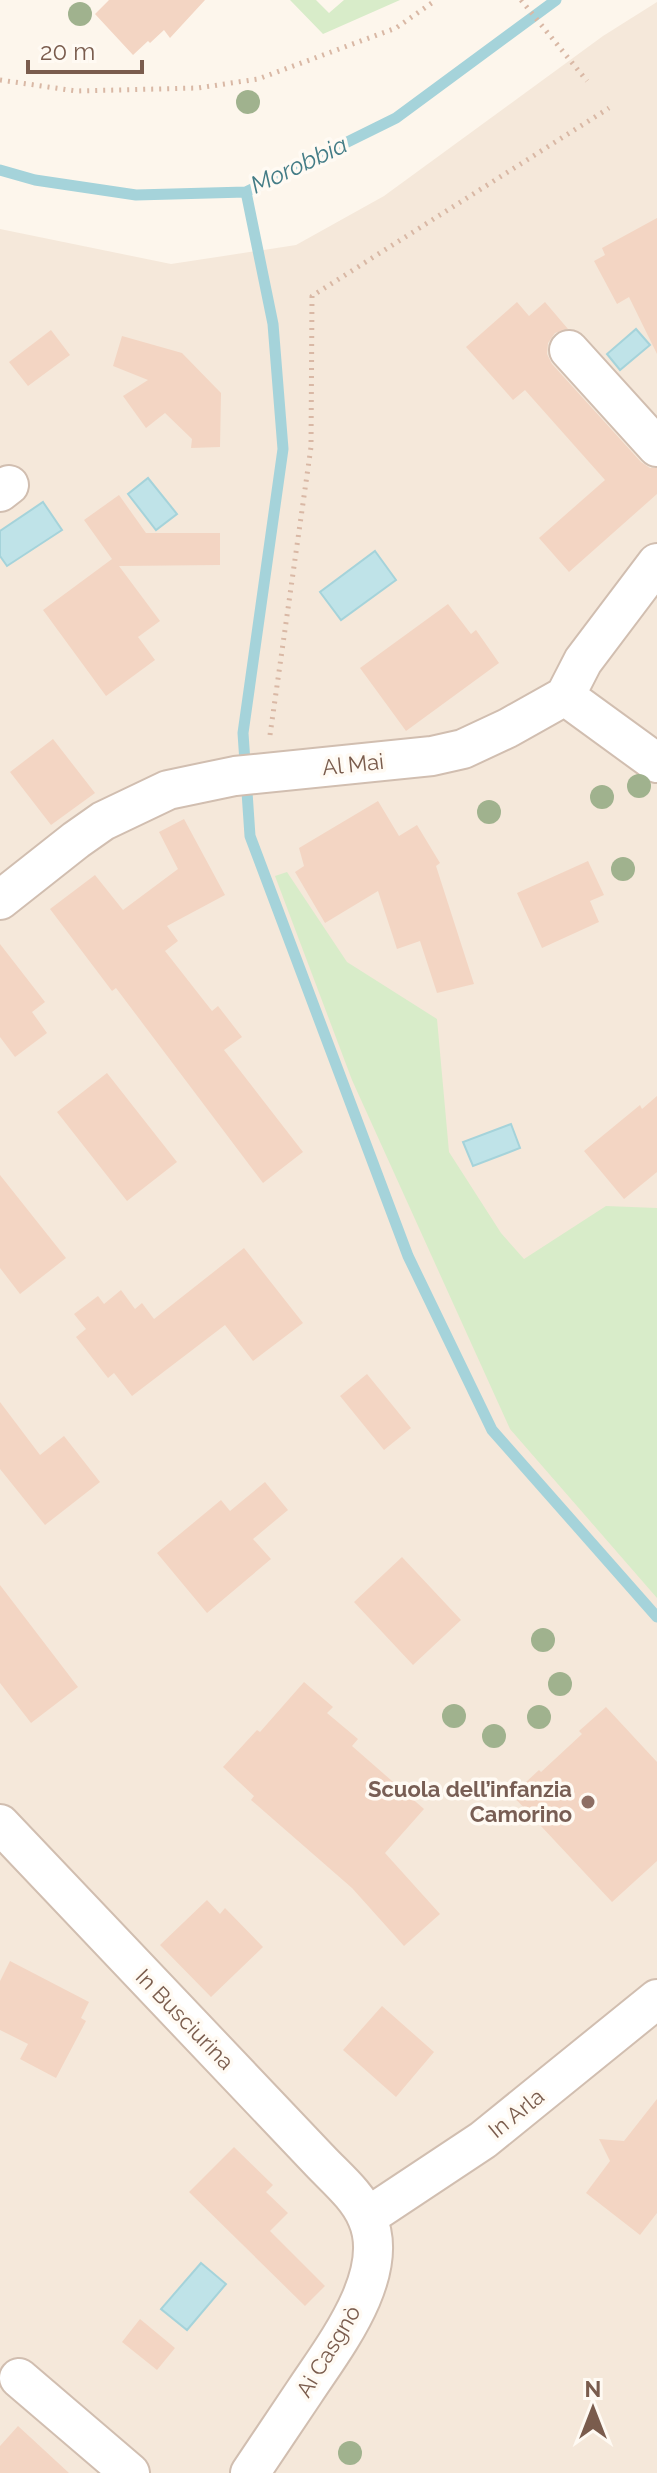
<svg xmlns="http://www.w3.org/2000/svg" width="657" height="2473" font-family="Raleway,sans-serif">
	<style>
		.residential { fill: #f5e8da }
		.green { fill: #d8ecc9 }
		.water { fill: #bfe3e8; stroke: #a5d3da; stroke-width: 2 }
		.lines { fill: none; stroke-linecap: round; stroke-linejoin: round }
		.stream { stroke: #a5d3da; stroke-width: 11 }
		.building { fill: #f3d5c3 }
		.minor-casing { stroke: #d1beb0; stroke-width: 42 }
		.path { stroke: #d9b8a5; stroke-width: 5; stroke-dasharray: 2 6; stroke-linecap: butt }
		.minor { stroke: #fff; stroke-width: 38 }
		.tree { fill: #a0b28e }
		.education-dot { fill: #8d6e63; stroke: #fffaf3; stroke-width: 3 }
		.labels { text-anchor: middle; stroke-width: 7; stroke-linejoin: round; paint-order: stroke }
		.street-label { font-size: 22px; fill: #7a5c4d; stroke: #fffaf3 }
		.education-label { font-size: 22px; font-weight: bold; fill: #785e54; stroke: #fffaf3; text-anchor: end }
		.water-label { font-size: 24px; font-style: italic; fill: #437c86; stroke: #fffaf3 }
	</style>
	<rect width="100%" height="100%" fill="#fdf6ec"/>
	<!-- residential -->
	<path class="residential" d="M 657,2 L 657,2473 L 0,2473 L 0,229 L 171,264 L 296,245 L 384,196 L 603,36 Z"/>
	<!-- green -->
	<path class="green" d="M 290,0 L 316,0 L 329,13 L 344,0 L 400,0 L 323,34 Z
		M 287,872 L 347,962 L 437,1019 L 449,1152 L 501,1233 L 524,1259 L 606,1206 L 657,1208 L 657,1598 L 510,1429 L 352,1080 L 275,876 Z"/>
	<!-- water -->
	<path class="water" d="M 636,329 L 650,345 L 620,370 L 607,354 Z
		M 148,478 L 177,514 L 156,530 L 128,494 Z
		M 43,502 L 62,530 L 7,566 L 0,556 L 0,531 Z
		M 375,551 L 396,580 L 341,620 L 320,592 Z
		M 511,1124 L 520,1148 L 473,1166 L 463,1142 Z
		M 201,2263 L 226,2284 L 187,2330 L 161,2309 Z"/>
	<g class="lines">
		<!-- stream -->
		<path class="stream" d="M 0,170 L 35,180 L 136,195 L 246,192 L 396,118 L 556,0
			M 246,192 L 273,324 L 283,449 L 243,733 L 250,836 L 408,1256 L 492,1430 L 657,1617"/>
	</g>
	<!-- building -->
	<path class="building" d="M 109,0 L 205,0 L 170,38 L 164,30 L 150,43 L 148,41 L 133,55 L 95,14 Z
		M 657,218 L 657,354 L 629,297 L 617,304 L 594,261 L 605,255 L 602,248 Z
		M 517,302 L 529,316 L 545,302 L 568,329 L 555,333 L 548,343 L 547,354 L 552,364 L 641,462 L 650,468 L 657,468 L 657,494 L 569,572 L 539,538 L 605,480 L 525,390 L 513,400 L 466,347 Z
		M 51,330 L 70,355 L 28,386 L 9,362 Z
		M 122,336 L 182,353 L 221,393 L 220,447 L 191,448 L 192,439 L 165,413 L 146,428 L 123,396 L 148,380 L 113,366 Z
		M 119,495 L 146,533 L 220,533 L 220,565 L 119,566 L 160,621 L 138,637 L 155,660 L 106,696 L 43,610 L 112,559 L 84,520 Z
		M 448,604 L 471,634 L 476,630 L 499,663 L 406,731 L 360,668 Z
		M 53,739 L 95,793 L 51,825 L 10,772 Z
		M 378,801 L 399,836 L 417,825 L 440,863 L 436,866 L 474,984 L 437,993 L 420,941 L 397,949 L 378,891 L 325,923 L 295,872 L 304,866 L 299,848 Z
		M 184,819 L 225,895 L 167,926 L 178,941 L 165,951 L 212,1011 L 218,1006 L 242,1037 L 224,1050 L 303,1152 L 263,1183 L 116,988 L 112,991 L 50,909 L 95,875 L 123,910 L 178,869 L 159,832 Z
		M 588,861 L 604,895 L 590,901 L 599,922 L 542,948 L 517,893 Z
		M 0,944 L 45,1002 L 32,1012 L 47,1033 L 15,1057 L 0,1037 Z
		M 107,1073 L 177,1162 L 127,1201 L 57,1112 Z
		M 657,1096 L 657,1172 L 624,1199 L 584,1151 L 640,1105 L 642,1109 Z
		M 0,1175 L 66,1258 L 20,1294 L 0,1268 Z
		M 244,1248 L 303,1323 L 253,1361 L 225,1325 L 132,1396 L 114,1373 L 108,1378 L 76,1337 L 86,1329 L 74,1314 L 98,1296 L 104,1304 L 121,1290 L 135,1309 L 142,1303 L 154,1319 Z
		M 367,1374 L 411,1428 L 384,1450 L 340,1396 Z
		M 0,1402 L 40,1455 L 64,1436 L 100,1482 L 45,1525 L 0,1469 Z
		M 265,1482 L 288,1510 L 253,1539 L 271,1559 L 207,1613 L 157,1553 L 221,1500 L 230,1511 Z
		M 402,1557 L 461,1620 L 413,1665 L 354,1602 Z
		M 0,1585 L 78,1687 L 31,1723 L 0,1683 Z
		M 304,1682 L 333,1707 L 327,1713 L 358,1739 L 352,1746 L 424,1809 L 385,1853 L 440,1914 L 404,1946 L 352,1888 L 251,1800 L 254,1796 L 223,1767 L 257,1730 L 260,1732 Z
		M 606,1707 L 657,1762 L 657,1861 L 612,1902 L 512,1795 L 539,1770 L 541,1772 L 582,1734 L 579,1731 Z
		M 207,1900 L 220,1914 L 225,1908 L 263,1947 L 211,1997 L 160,1945 Z
		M 10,1961 L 89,2002 L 81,2018 L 86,2021 L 56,2078 L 20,2059 L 28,2044 L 0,2030 L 0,1981 Z
		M 382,2006 L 434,2052 L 396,2097 L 343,2050 Z
		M 657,2099 L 657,2213 L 640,2235 L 586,2193 L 610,2161 L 599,2139 L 624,2141 Z
		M 234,2147 L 273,2185 L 266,2192 L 288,2213 L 270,2231 L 325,2286 L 305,2306 L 189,2192 Z
		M 140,2319 L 175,2348 L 157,2370 L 122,2342 Z
		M 18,2426 L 30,2437 L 69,2473 L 0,2473 L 0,2446 Z"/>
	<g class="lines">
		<defs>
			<path id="minor" d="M 569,350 L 657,447
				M 0,492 L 9,485
				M 565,696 L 657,763
				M 0,900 L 76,840 L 103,821 L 168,790 L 235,776 L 432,756 L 463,749 L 508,728 L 565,696 L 583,661 L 657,563
				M 0,1824 L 320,2161 C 336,2178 358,2196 367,2218 C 392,2274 334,2347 305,2391 C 287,2418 268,2446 250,2473
				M 367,2217 L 483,2140 L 657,1999
				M 19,2378 L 130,2473"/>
		</defs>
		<!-- minor casing -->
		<use href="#minor" class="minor-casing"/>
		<!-- path -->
		<path class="path" d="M 521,0 L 587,81
			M 0,80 L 76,91 L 198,88 L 258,79 L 396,28 L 436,0
			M 270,735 L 311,447 L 312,296 L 609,108"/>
		<!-- minor -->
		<use href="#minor" class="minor"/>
	</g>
	<!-- trees -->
	<g class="tree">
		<circle cx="80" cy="14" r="12"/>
		<circle cx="248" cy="102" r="12"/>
		<circle cx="639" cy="786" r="12"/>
		<circle cx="602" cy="797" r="12"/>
		<circle cx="489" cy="812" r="12"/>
		<circle cx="623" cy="869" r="12"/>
		<circle cx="543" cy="1640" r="12"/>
		<circle cx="560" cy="1684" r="12"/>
		<circle cx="454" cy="1716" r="12"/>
		<circle cx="539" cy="1717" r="12"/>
		<circle cx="494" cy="1736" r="12"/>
		<circle cx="350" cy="2453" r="12"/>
	</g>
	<!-- markers -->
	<circle class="education-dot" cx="588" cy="1802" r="8"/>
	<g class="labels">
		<!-- street labels -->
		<g class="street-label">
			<text transform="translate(353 764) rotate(-6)" y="8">Al Mai</text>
			<text transform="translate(185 2019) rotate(46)" y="8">In Busciurina</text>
			<text transform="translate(516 2113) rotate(-39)" y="8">In Arla</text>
			<text transform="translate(328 2351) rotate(-59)" y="8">Ai Casgnò</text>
		</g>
		<!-- education labels -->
		<g class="education-label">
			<text x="572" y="1797">Scuola dell’infanzia<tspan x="572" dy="25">Camorino</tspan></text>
		</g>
		<!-- water labels -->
		<g class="water-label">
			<text transform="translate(299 165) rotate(-25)" y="8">Morobbia</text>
		</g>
	</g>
	<!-- north arrow -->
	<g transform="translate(593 2409)" stroke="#fffaf3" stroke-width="6" paint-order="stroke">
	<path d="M0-6L14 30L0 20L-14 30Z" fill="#7a5c4d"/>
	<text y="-12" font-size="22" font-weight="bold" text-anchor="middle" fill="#7a5c4d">N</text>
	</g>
	<!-- scale -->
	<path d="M28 60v12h114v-12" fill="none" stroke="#7a5c4d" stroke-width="4"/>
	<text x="40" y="60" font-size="24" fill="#7a5c4d" stroke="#fffaf3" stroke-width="6" paint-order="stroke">20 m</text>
</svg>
